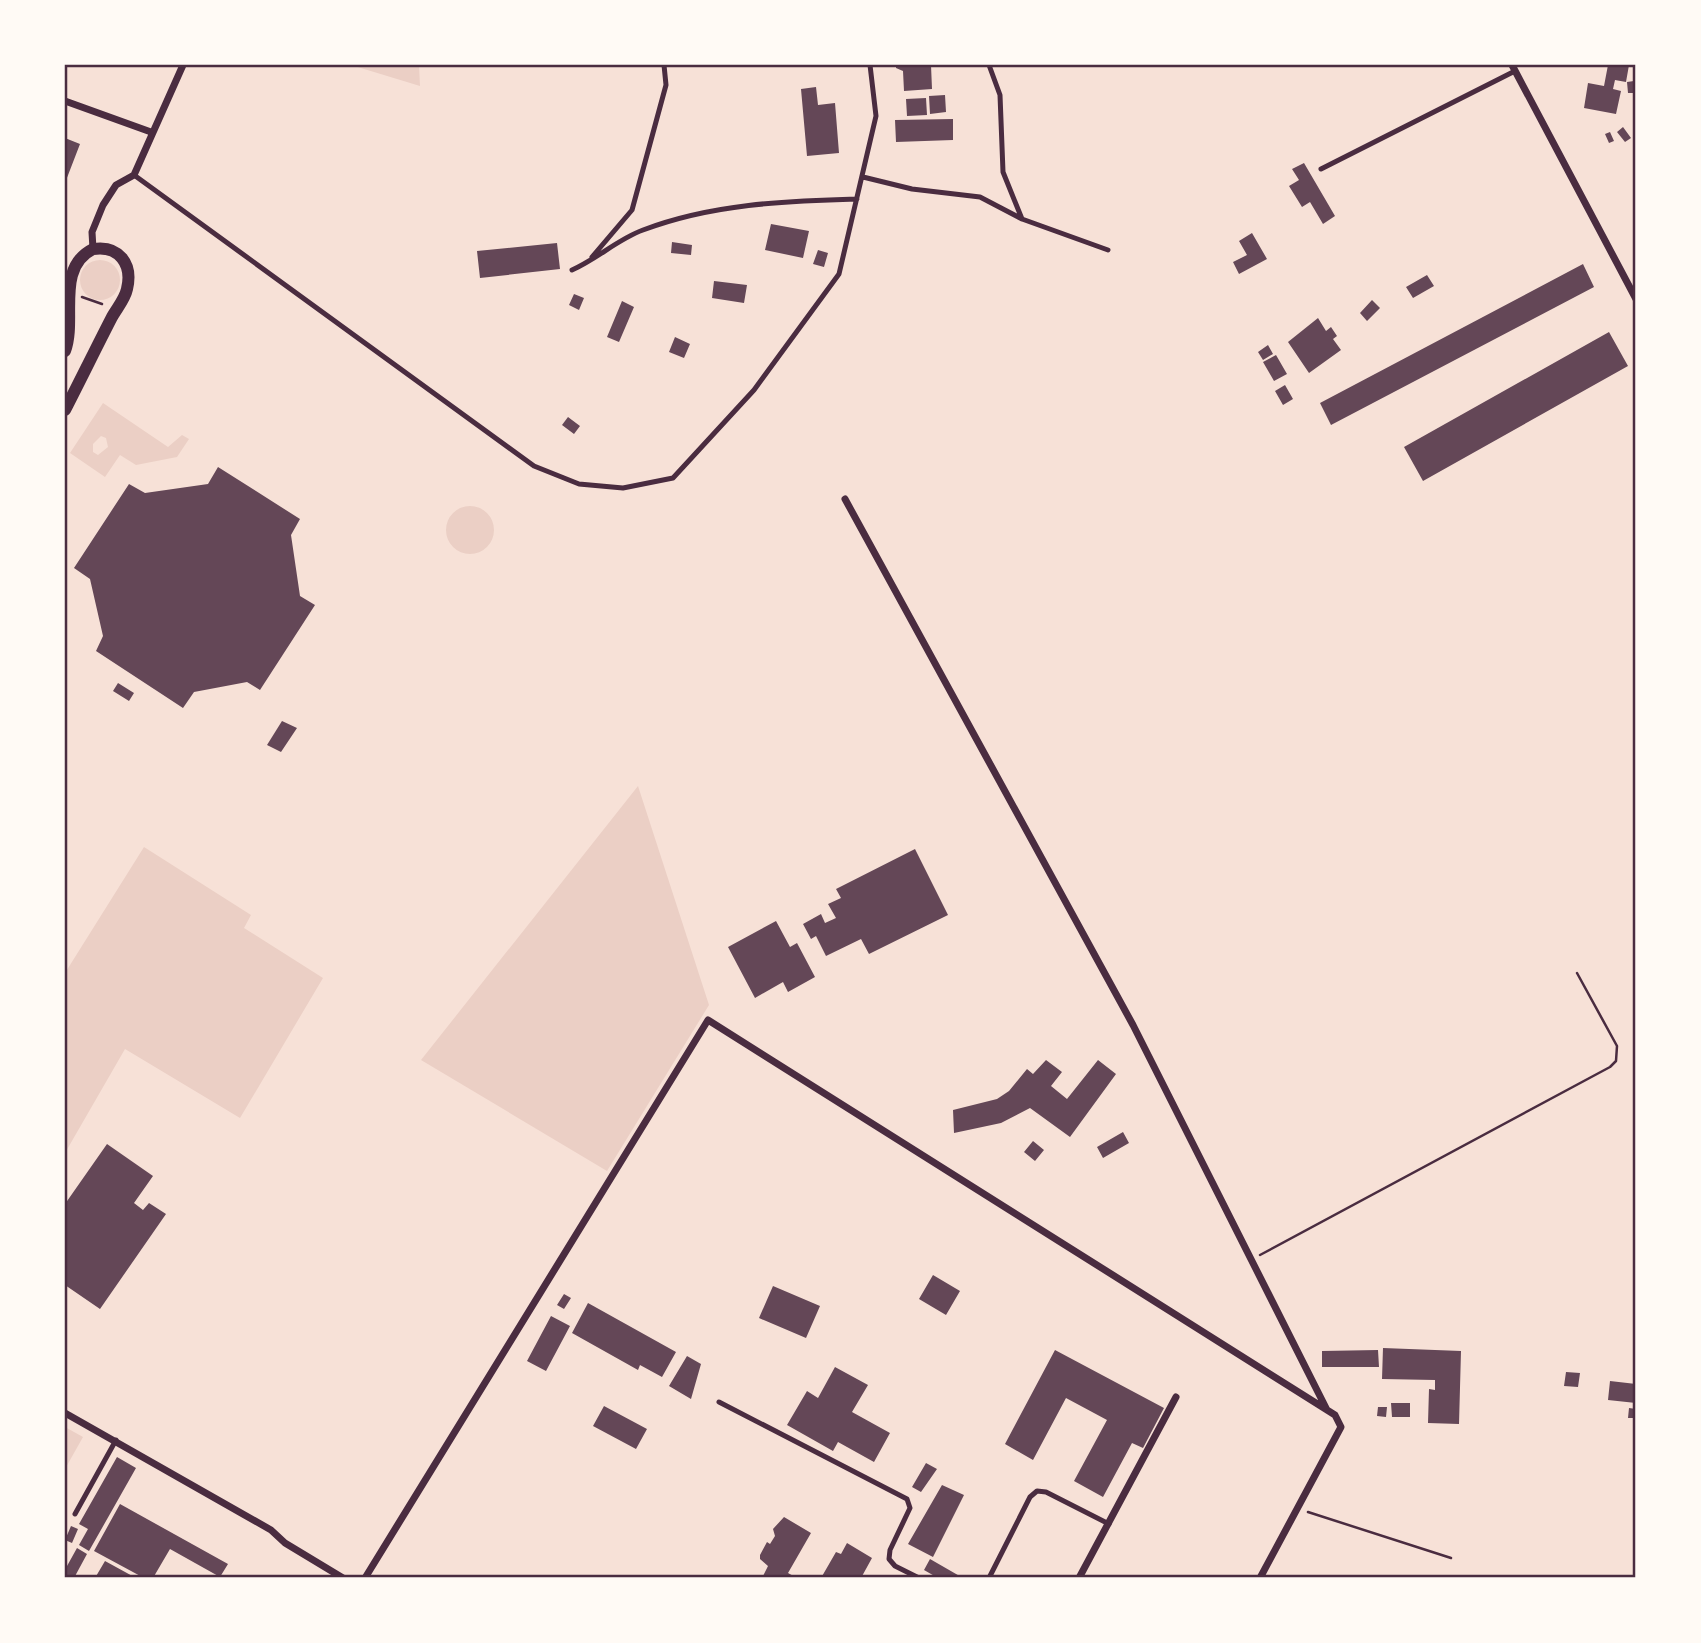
<svg xmlns="http://www.w3.org/2000/svg" width="1701" height="1643" font-family="Roboto,sans-serif">
	<style>
		.green { fill: #ebcfc5; fill-rule: evenodd }
		.building { fill: #644757 }
		.lines { fill: none; stroke-linecap: round; stroke-linejoin: round }
		.path { stroke: #4a2c40; stroke-width: 2.5 }
		.service { stroke: #4a2c40; stroke-width: 5 }
		.minor { stroke: #4a2c40; stroke-width: 7 }
		.tertiary { stroke: #4a2c40; stroke-width: 12 }
		.neatline { fill: none; stroke: #4a2c40; stroke-width: 2.5 }
	</style>
	<rect width="100%" height="100%" fill="#f7e1d7"/>
	<!-- green -->
	<path class="green" d="M 351,65 L 419,65 L 420,86 Z
		M80 280a20 20 0 1 1 40 0a20 20 0 1 1-40 0Z
		M 103,403 L 168,447 L 182,435 L 189,439 L 177,457 L 136,465 L 120,455 L 105,477 L 70,453 ZM 101,436 L 106,438 L 108,447 L 98,455 L 93,452 L 93,444 Z
		M446 530a24 24 0 1 1 48 0a24 24 0 1 1-48 0Z
		M 638,786 L 709,1005 L 607,1171 L 421,1060 Z
		M 144,847 L 251,915 L 244,928 L 323,978 L 240,1118 L 125,1049 L 65,1153 L 65,973 Z
		M 65,1427 L 83,1437 L 65,1469 Z"/>
	<!-- building -->
	<path class="building" d="M 896,65 L 931,65 L 932,89 L 904,91 L 903,71 L 896,68 Z
		M 1608,65 L 1629,65 L 1626,82 L 1615,80 L 1613,89 L 1621,91 L 1616,114 L 1584,108 L 1588,83 L 1604,86 Z
		M 1634,81 L 1636,93 L 1628,93 L 1627,82 Z
		M 816,87 L 818,105 L 835,103 L 839,153 L 807,156 L 801,89 Z
		M 945,95 L 946,112 L 930,114 L 929,96 Z
		M 926,98 L 927,115 L 907,116 L 906,99 Z
		M 953,119 L 953,140 L 896,142 L 895,120 Z
		M 1623,127 L 1631,138 L 1625,142 L 1617,132 Z
		M 1610,132 L 1614,141 L 1609,143 L 1605,134 Z
		M 65,138 L 80,144 L 65,183 Z
		M 1304,163 L 1335,216 L 1323,224 L 1310,202 L 1302,207 L 1289,186 L 1299,180 L 1292,169 Z
		M 771,224 L 809,231 L 803,258 L 765,250 Z
		M 1252,233 L 1267,259 L 1239,274 L 1233,262 L 1247,255 L 1239,241 Z
		M 672,242 L 692,245 L 691,255 L 671,253 Z
		M 557,243 L 560,269 L 480,278 L 477,251 Z
		M 818,250 L 828,253 L 824,267 L 813,264 Z
		M 1583,264 L 1594,287 L 1331,425 L 1320,403 Z
		M 1427,275 L 1434,286 L 1413,298 L 1406,287 Z
		M 714,281 L 747,285 L 744,303 L 712,298 Z
		M 574,294 L 584,298 L 579,310 L 569,305 Z
		M 1372,300 L 1380,308 L 1367,321 L 1360,313 Z
		M 622,301 L 634,307 L 619,342 L 607,337 Z
		M 1318,318 L 1326,331 L 1331,327 L 1337,336 L 1333,339 L 1341,350 L 1309,373 L 1288,342 Z
		M 1609,332 L 1628,366 L 1423,481 L 1404,447 Z
		M 675,337 L 690,344 L 684,358 L 669,352 Z
		M 1268,345 L 1273,354 L 1263,360 L 1258,352 Z
		M 1276,355 L 1287,374 L 1274,381 L 1263,362 Z
		M 1285,385 L 1293,399 L 1283,405 L 1275,391 Z
		M 568,417 L 580,426 L 574,434 L 562,425 Z
		M 218,467 L 300,519 L 291,535 L 300,596 L 315,605 L 260,690 L 247,682 L 194,692 L 183,708 L 96,651 L 103,636 L 90,579 L 74,568 L 129,484 L 145,493 L 208,484 Z
		M 118,683 L 134,693 L 129,701 L 113,691 Z
		M 282,721 L 297,728 L 281,752 L 267,745 Z
		M 915,849 L 948,915 L 869,954 L 861,939 L 826,956 L 816,936 L 811,939 L 803,924 L 821,914 L 825,923 L 836,918 L 828,904 L 841,898 L 836,889 Z
		M 776,921 L 790,947 L 797,943 L 815,977 L 788,992 L 783,982 L 755,998 L 728,947 Z
		M 1046,1060 L 1062,1072 L 1051,1086 L 1067,1099 L 1098,1060 L 1116,1074 L 1070,1137 L 1030,1108 L 1001,1123 L 954,1133 L 953,1110 L 997,1099 L 1009,1091 L 1027,1069 L 1033,1074 Z
		M 1123,1132 L 1129,1143 L 1103,1158 L 1097,1147 Z
		M 1033,1141 L 1044,1150 L 1035,1161 L 1024,1152 Z
		M 107,1144 L 153,1176 L 134,1203 L 143,1210 L 149,1203 L 166,1214 L 100,1309 L 65,1285 L 65,1204 Z
		M 933,1275 L 960,1291 L 946,1315 L 919,1299 Z
		M 773,1286 L 820,1306 L 806,1338 L 759,1318 Z
		M 564,1294 L 571,1298 L 564,1309 L 557,1305 Z
		M 588,1303 L 676,1352 L 662,1377 L 640,1365 L 638,1370 L 572,1333 Z
		M 551,1316 L 570,1326 L 546,1371 L 527,1361 Z
		M 1383,1348 L 1461,1351 L 1459,1424 L 1428,1423 L 1429,1389 L 1435,1390 L 1435,1380 L 1382,1379 Z
		M 1055,1350 L 1164,1408 L 1143,1448 L 1132,1443 L 1103,1497 L 1074,1481 L 1107,1420 L 1066,1398 L 1033,1460 L 1005,1444 Z
		M 1378,1350 L 1379,1367 L 1322,1367 L 1322,1351 Z
		M 687,1356 L 701,1364 L 691,1399 L 669,1386 Z
		M 835,1367 L 868,1385 L 852,1412 L 890,1433 L 874,1462 L 838,1442 L 833,1451 L 787,1425 L 807,1391 L 818,1398 Z
		M 1566,1372 L 1580,1373 L 1578,1387 L 1564,1386 Z
		M 1610,1381 L 1636,1384 L 1636,1403 L 1608,1400 Z
		M 1391,1403 L 1410,1403 L 1410,1417 L 1392,1417 Z
		M 604,1406 L 647,1429 L 636,1449 L 593,1426 Z
		M 1378,1407 L 1387,1407 L 1386,1417 L 1377,1416 Z
		M 1629,1408 L 1636,1409 L 1636,1418 L 1628,1418 Z
		M 117,1457 L 136,1468 L 89,1551 L 79,1545 L 88,1529 L 79,1524 Z
		M 926,1463 L 937,1469 L 921,1492 L 912,1487 Z
		M 942,1485 L 964,1495 L 933,1557 L 908,1544 Z
		M 120,1504 L 228,1564 L 220,1577 L 170,1549 L 153,1578 L 144,1578 L 94,1551 Z
		M 784,1517 L 811,1533 L 788,1573 L 797,1578 L 762,1578 L 768,1566 L 760,1559 L 760,1555 L 767,1542 L 770,1544 L 775,1536 L 773,1529 Z
		M 71,1526 L 78,1529 L 72,1543 L 65,1540 Z
		M 847,1543 L 872,1558 L 861,1578 L 821,1578 L 836,1552 L 841,1554 Z
		M 77,1548 L 87,1554 L 74,1578 L 65,1578 L 65,1565 L 67,1566 Z
		M 930,1559 L 963,1578 L 938,1578 L 924,1570 Z
		M 105,1561 L 136,1578 L 95,1578 Z"/>
	<g class="lines">
		<!-- path -->
		<path class="path" d="M 82,297 L 102,304
			M 1260,1255 L 1610,1067 L 1616,1061 L 1617,1046 L 1577,973
			M 1308,1512 L 1451,1558"/>
		<!-- service -->
		<path class="service" d="M 1321,169 L 1515,71
			M 134,175 L 534,466 L 579,484 L 623,488 L 673,478 L 754,390 L 839,274 L 876,116 L 870,65
			M 863,177 L 912,189 L 980,197 L 1022,219 L 1003,172 L 1000,95 L 989,65
			M 1022,219 L 1108,250
			M 592,257 L 632,210 L 666,85 L 664,65
			M 572,270 C 597,259 618,239 643,230 C 712,204 784,201 857,199
			M 719,1402 L 907,1499 L 910,1508 L 890,1550 L 889,1559 L 895,1566 L 919,1578
			M 75,1514 L 116,1440
			M 989,1578 L 1030,1497 L 1037,1491 L 1046,1492 L 1109,1524"/>
		<!-- minor -->
		<path class="minor" d="M 1512,65 L 1636,299
			M 65,101 L 151,132
			M 93,249 L 92,232 L 103,205 L 116,185 L 134,175 L 183,65
			M 845,499 L 1133,1025 L 1327,1410
			M 65,1413 L 271,1530 L 285,1543 L 343,1578
			M 365,1578 L 708,1020 L 1335,1415 L 1341,1427 L 1260,1578
			M 1079,1578 L 1176,1397"/>
		<!-- tertiary -->
		<path class="tertiary" d="M 65,351 C 77,319 55,268 93,249 C 119,245 133,264 127,289 C 125,299 117,308 112,317 C 96,348 81,379 65,410"/>
	</g>
	<!-- border -->
	<rect width="1701" height="1643" fill="none" stroke="#fffaf5" stroke-width="133"/>
	<rect x="66" y="66" width="1568" height="1510" class="neatline"/>
</svg>
